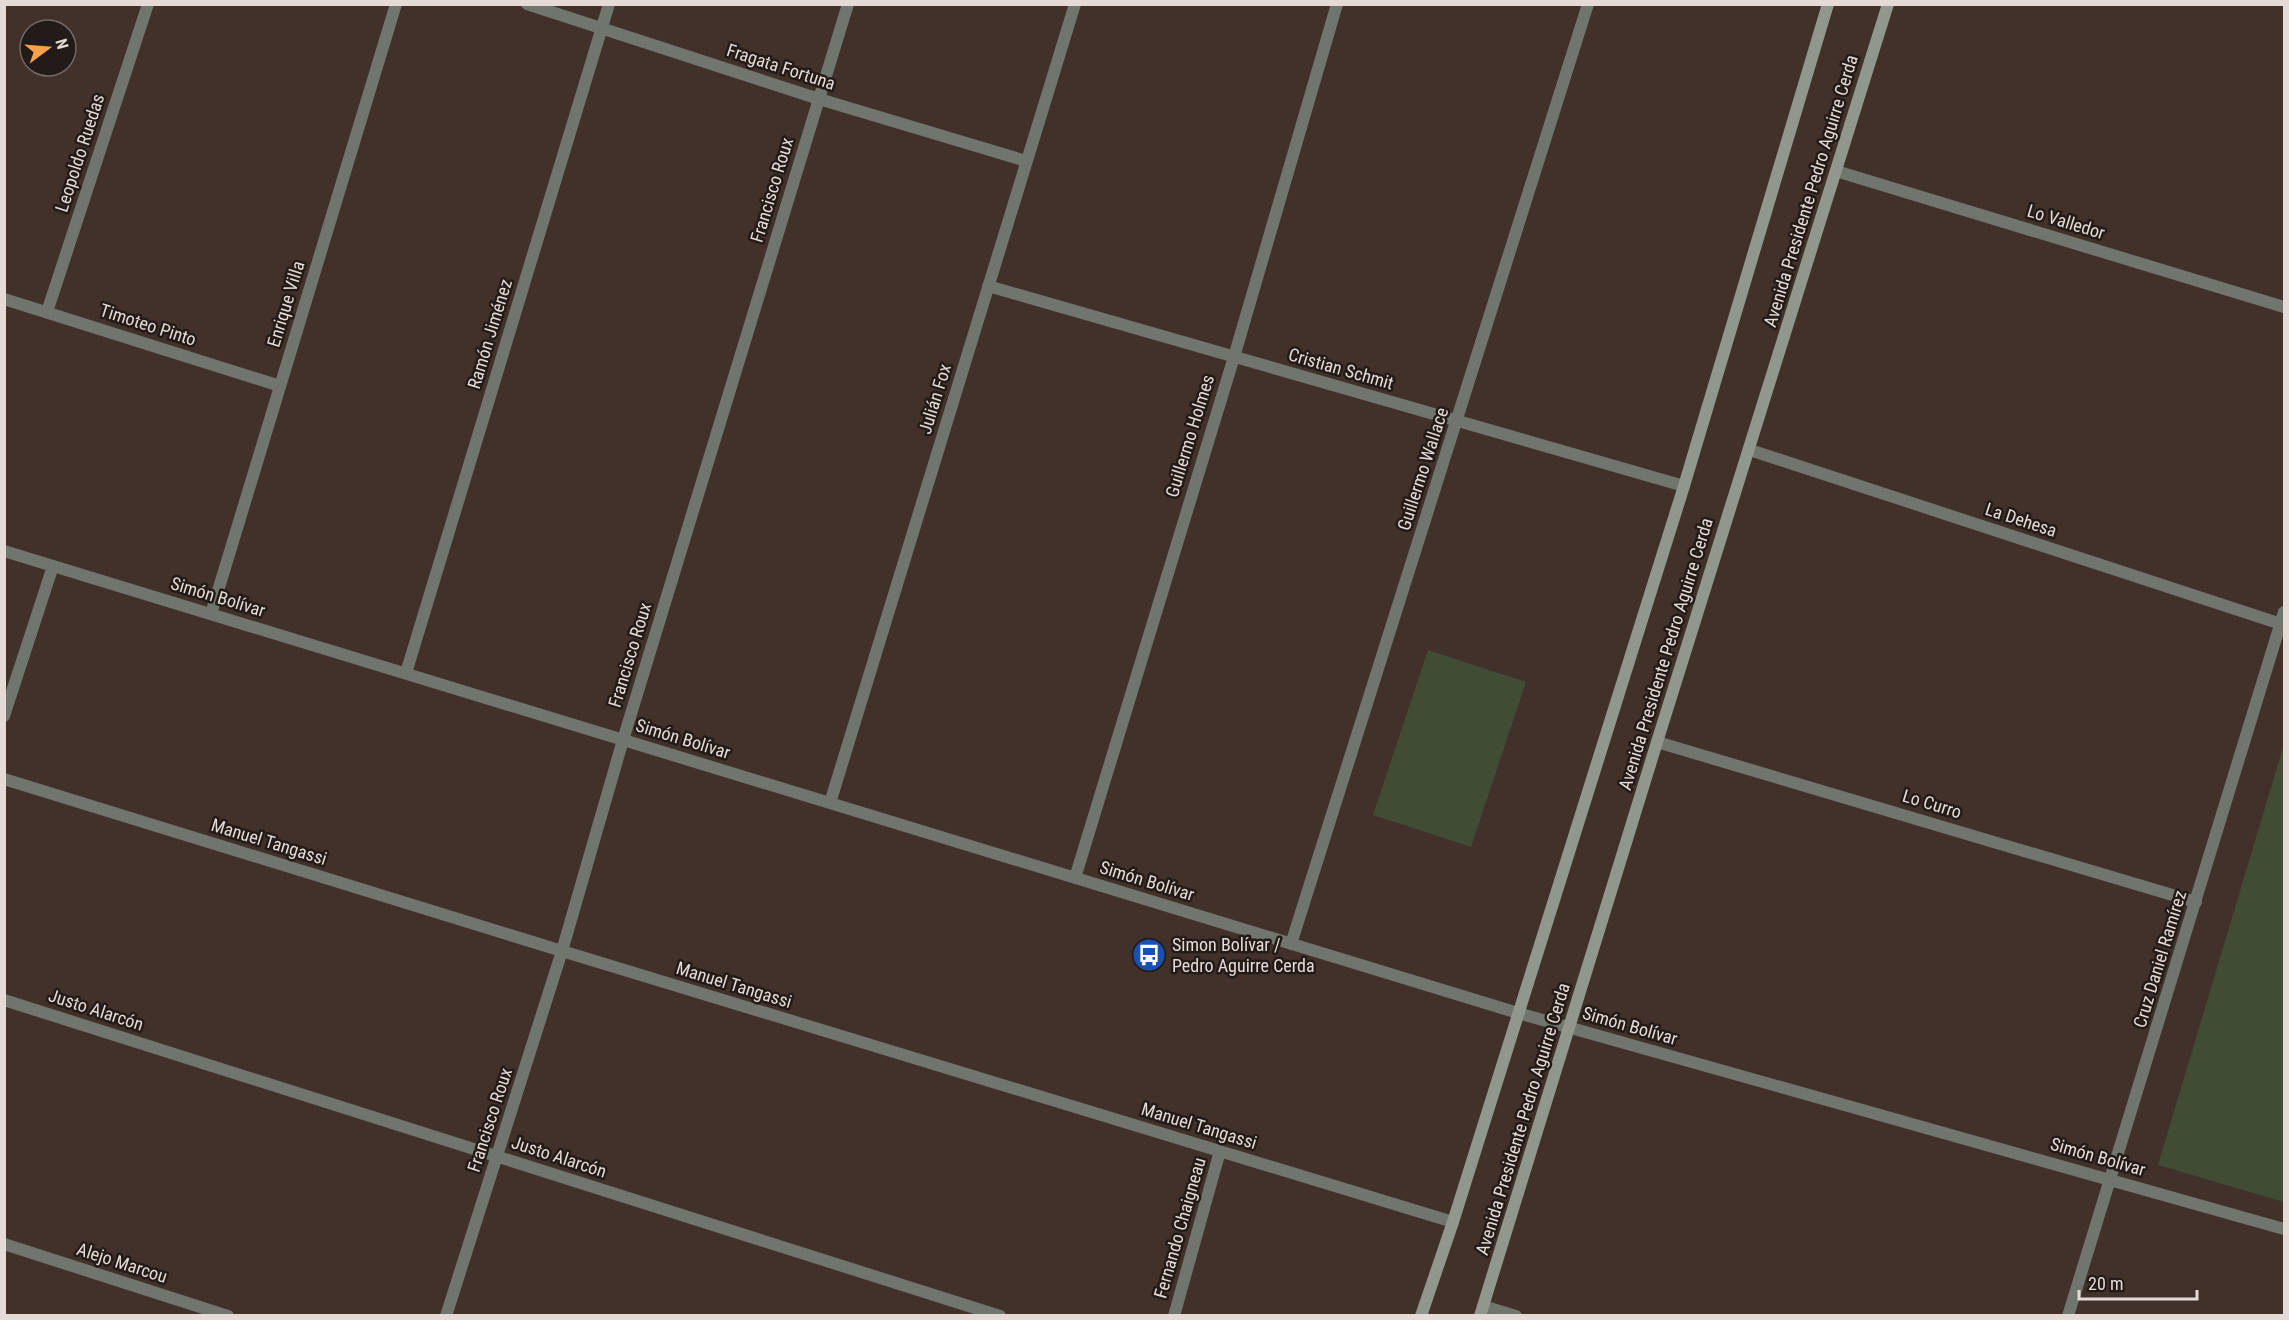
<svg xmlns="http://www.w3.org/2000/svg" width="2289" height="1320" font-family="'Roboto Condensed',sans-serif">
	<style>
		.green { fill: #404c34 }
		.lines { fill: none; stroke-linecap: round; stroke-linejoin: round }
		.street { stroke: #70756e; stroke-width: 12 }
		.secondary { stroke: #90988d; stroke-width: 12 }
		.labels { text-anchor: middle; stroke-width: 5; stroke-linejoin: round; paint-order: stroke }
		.street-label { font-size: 18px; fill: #e5dad6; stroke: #231b18 }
		.poi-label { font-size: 18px; fill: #e5dad6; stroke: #231b18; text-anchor: start }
	</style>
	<rect width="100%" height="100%" fill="#42312b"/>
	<!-- green -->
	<path class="green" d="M 1428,650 L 1526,682 L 1471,847 L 1373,815 Z
		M 2284,744 L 2284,1202 L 2158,1165 Z"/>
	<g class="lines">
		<!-- street -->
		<path class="street" d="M 527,4 L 819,99 L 1026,161
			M 1836,171 L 2284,307
			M 988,286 L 1684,486
			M 4,299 L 280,386
			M 47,312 L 148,4
			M 1750,450 L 2281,624
			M 4,551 L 1518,1013 L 2284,1229
			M 211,614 L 396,4
			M 406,673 L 609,4
			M 4,716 L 53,566
			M 1657,742 L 2196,902
			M 4,779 L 562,951 L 1453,1222
			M 830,803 L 1075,4
			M 1075,878 L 1234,357 L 1337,4
			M 1291,944 L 1588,4
			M 4,1000 L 1000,1316
			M 4,1244 L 228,1316
			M 1483,1306 L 1516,1316
			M 446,1316 L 562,951 L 623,740 L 848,4
			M 1174,1316 L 1220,1151
			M 2068,1316 L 2284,612"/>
		<!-- secondary -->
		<path class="secondary" d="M 1421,1316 L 1453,1222 L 1684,486 L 1828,4
			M 1480,1316 L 1657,742 L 1888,4"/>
	</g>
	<!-- icons -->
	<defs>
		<symbol id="bus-disc" viewBox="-11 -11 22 22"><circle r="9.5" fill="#1a4fb4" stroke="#231b18"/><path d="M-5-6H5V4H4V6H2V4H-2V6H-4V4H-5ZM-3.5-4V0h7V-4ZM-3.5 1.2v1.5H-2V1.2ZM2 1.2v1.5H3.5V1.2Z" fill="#fff"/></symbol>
	</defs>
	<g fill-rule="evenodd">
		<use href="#bus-disc" x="1130" y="936" width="38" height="38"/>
	</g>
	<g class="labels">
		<!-- street labels -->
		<g class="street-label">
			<text transform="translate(781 67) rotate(18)" y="6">Fragata Fortuna</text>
			<text transform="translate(80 153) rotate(-72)" y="6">Leopoldo Ruedas</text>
			<text transform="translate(772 190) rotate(-73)" y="6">Francisco Roux</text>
			<text transform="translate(1811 191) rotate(-73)" y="6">Avenida Presidente Pedro Aguirre Cerda</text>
			<text transform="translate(2066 222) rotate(17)" y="6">Lo Valledor</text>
			<text transform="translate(286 304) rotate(-73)" y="6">Enrique Villa</text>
			<text transform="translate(148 325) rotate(18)" y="6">Timoteo Pinto</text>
			<text transform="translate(490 334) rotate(-73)" y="6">Ramón Jiménez</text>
			<text transform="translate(1341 369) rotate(16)" y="6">Cristian Schmit</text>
			<text transform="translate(935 399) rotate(-73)" y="6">Julián Fox</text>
			<text transform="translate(1190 436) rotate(-73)" y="6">Guillermo Holmes</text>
			<text transform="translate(1423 469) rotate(-72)" y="6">Guillermo Wallace</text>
			<text transform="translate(2021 520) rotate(18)" y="6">La Dehesa</text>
			<text transform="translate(218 597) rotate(17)" y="6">Simón Bolívar</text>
			<text transform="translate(1666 654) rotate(-73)" y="6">Avenida Presidente Pedro Aguirre Cerda</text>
			<text transform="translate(630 655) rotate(-73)" y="6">Francisco Roux</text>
			<text transform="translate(683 739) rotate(17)" y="6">Simón Bolívar</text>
			<text transform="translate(1932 804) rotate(17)" y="6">Lo Curro</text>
			<text transform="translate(269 842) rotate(17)" y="6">Manuel Tangassi</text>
			<text transform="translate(1147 881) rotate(17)" y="6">Simón Bolívar</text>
			<text transform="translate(2160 959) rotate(-73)" y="6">Cruz Daniel Ramírez</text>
			<text transform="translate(734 985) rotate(17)" y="6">Manuel Tangassi</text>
			<text transform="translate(96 1010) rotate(18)" y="6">Justo Alarcón</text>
			<text transform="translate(1630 1026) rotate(16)" y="6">Simón Bolívar</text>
			<text transform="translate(1523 1119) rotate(-73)" y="6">Avenida Presidente Pedro Aguirre Cerda</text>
			<text transform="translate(490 1120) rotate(-72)" y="6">Francisco Roux</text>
			<text transform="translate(1199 1126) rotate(17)" y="6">Manuel Tangassi</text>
			<text transform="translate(559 1157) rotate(18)" y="6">Justo Alarcón</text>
			<text transform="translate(2098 1157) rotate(16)" y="6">Simón Bolívar</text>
			<text transform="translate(1180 1228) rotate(-74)" y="6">Fernando Chaigneau</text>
			<text transform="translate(122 1263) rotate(18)" y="6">Alejo Marcou</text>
		</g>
		<!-- poi labels -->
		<g class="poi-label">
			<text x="1172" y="951">Simon Bolívar /<tspan x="1172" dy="21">Pedro Aguirre Cerda</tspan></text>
		</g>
	</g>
	<!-- border -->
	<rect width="2289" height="1320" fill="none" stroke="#e5dad6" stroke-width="12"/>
	<!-- north arrow -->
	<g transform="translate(48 48) rotate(74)"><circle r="28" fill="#231b18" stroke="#716764" stroke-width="1.5"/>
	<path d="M0-4.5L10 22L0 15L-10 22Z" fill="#f9a04d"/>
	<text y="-9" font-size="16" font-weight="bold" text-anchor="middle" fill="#e5dad6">N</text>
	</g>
	<!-- scale -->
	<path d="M2079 1290v9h118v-9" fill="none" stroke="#e5dad6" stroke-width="3"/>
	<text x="2088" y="1290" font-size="18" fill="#e5dad6" stroke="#231b18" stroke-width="4.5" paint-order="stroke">20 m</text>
</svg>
